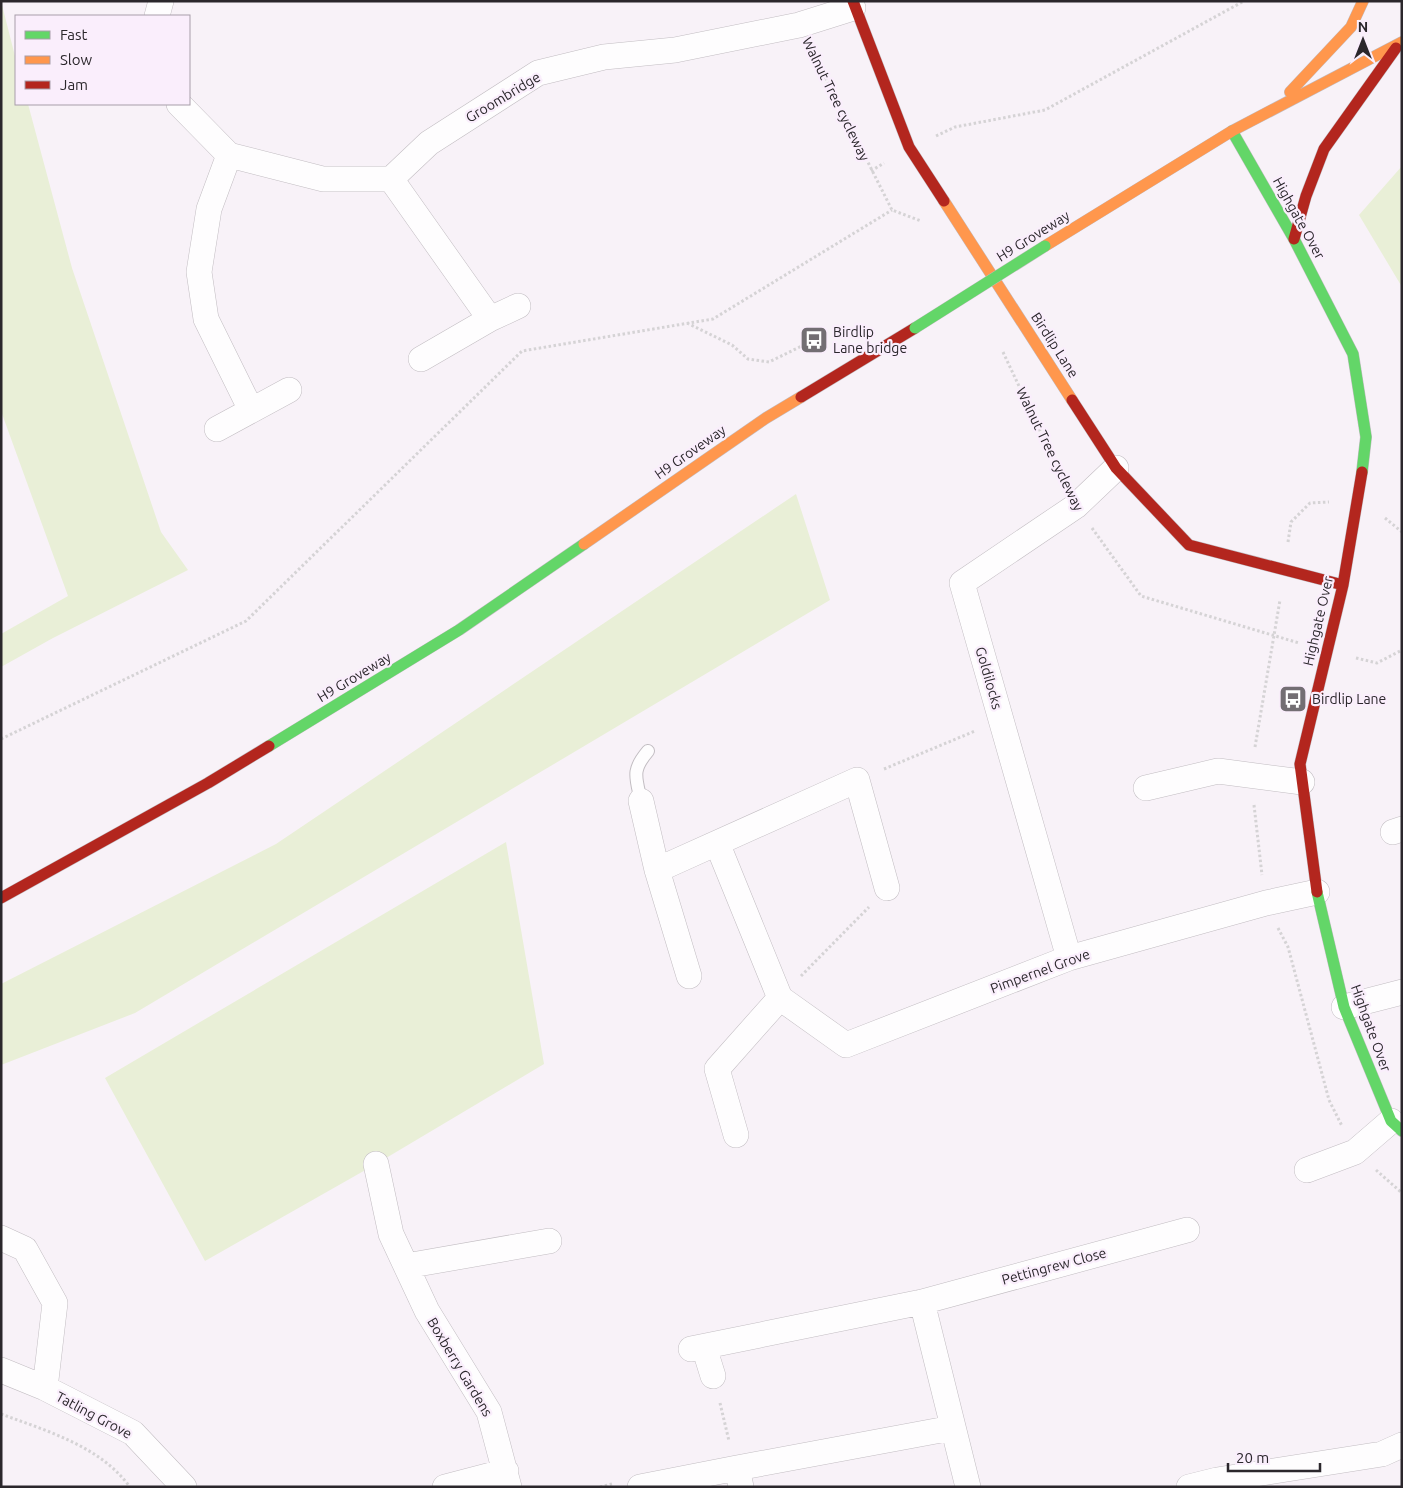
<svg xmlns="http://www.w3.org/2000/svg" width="1403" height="1488" font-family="Ubuntu,sans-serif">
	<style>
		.green { fill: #e9efd7 }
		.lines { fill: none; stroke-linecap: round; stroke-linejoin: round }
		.lane-casing { stroke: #c2bdc2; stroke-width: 14 }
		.street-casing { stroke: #c2bdc2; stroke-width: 26 }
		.fast-casing { stroke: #c2bdc2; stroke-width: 12 }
		.slow-casing { stroke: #c2bdc2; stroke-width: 12 }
		.jam-casing { stroke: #c2bdc2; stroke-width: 12 }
		.path { stroke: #d5d3d5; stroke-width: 3; stroke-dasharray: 2.5 2.5; stroke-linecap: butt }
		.lane { stroke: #fefdfe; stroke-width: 12 }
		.street { stroke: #fefdfe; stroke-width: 25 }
		.fast { stroke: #63d668; stroke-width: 11 }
		.slow { stroke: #ff974d; stroke-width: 11 }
		.jam { stroke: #b3261e; stroke-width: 11 }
		.fast-bridge-casing { stroke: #c2bdc2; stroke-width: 12; stroke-linecap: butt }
		.fast-bridge { stroke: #63d668; stroke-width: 11 }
		.labels { text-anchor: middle; stroke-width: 4.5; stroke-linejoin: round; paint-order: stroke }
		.street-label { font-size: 14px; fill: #2b272c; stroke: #faeefc }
		.poi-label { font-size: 14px; fill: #2b272c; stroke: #faeefc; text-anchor: start }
	</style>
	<rect width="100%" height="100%" fill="#f8f2f8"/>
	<!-- green -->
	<path class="green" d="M 1,1 L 16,60 L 16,104 L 28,104 L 72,268 L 161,532 L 188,570 L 53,638 L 1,667 L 1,634 L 68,596 L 1,411 Z
		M 1402,166 L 1402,287 L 1359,215 Z
		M 796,494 L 830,600 L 135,1013 L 1,1065 L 1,984 L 276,844 Z
		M 506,842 L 544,1064 L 376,1164 L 205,1261 L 105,1078 Z"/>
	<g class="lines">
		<defs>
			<path id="lane" d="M 641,801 C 636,777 631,771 648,751"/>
			<path id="street" d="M 157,16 L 161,1
				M 179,104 L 229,155 L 323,179 L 391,179 L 429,143 L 538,73 L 604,57 L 675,50 L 799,25 L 853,8
				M 229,155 L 209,209 L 199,272 L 206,319 L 251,410
				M 391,179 L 490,319 L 421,359
				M 490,319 L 518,306
				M 217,429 L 289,390
				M 1146,788 L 1218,771 L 1302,782
				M 641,801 L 657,870 L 689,976
				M 1393,832 L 1402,829
				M 717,843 L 780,998 L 846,1045 L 1069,958 L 1266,903 L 1317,892
				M 657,870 L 857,780 L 887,888
				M 1069,958 L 962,583 L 1076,506 L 1116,468
				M 1344,1007 L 1402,992
				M 736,1135 L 717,1069 L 780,998
				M 376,1164 L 391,1234 L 427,1311 L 489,1412 L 509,1487
				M 1307,1170 L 1355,1152 L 1391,1121
				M 1,1238 L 25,1249 L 55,1303 L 45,1388
				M 406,1266 L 549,1241
				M 922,1302 L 968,1487
				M 704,1347 L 713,1376
				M 691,1349 L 922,1302 L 1187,1230
				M 1,1370 L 45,1388 L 133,1433 L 184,1487
				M 445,1487 L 506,1471
				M 640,1487 L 737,1468
				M 741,1487 L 737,1468 L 952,1428
				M 1189,1487 L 1217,1480 L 1382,1454 L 1402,1445"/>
			<path id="fast" d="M 1232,131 L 1294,239 L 1353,354 L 1366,437 L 1362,472
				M 269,746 L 459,630 L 584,544
				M 1317,892 L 1344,1007 L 1391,1121 L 1402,1131"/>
			<path id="slow" d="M 1290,92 L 1351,27 L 1363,1
				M 944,201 L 1072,400
				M 1045,246 L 1232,131 L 1402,42
				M 584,544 L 766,418 L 801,397"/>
			<path id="jam" d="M 853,1 L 909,147 L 944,201
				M 1294,239 L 1306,196 L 1324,149 L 1396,48
				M 801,397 L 915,328
				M 1072,400 L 1116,468 L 1189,545 L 1343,585
				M 1317,892 L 1300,764 L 1343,585 L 1362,472
				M 1,898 L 208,783 L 269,746"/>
		</defs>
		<!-- lane casing -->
		<use href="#lane" class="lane-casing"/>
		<!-- street casing -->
		<use href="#street" class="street-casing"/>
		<!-- fast casing -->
		<use href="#fast" class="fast-casing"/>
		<!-- slow casing -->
		<use href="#slow" class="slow-casing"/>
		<!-- jam casing -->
		<use href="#jam" class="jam-casing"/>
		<!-- path -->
		<path class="path" d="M 812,51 L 892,210 L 921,221
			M 936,136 L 955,127 L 1045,110 L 1244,1
			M 871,171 L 884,163
			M 687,323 L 732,345 L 748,359 L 769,362 L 814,340
			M 1003,352 L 1063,480
			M 1385,518 L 1402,532
			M 1092,528 L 1141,596 L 1299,643
			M 1288,542 L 1291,522 L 1310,503 L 1329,502
			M 1356,658 L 1377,663 L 1402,650
			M 1,739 L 246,621 L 522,351 L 713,319 L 892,210
			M 1255,747 L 1280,600
			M 884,769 L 975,731
			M 1254,805 L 1262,875
			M 1278,928 L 1288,947 L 1329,1100 L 1342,1126
			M 801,976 L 869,907
			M 1376,1170 L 1402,1193
			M 720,1403 L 729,1441
			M 1,1414 C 47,1431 100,1446 130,1487
			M 600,1487 L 612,1484"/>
		<!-- lane -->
		<use href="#lane" class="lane"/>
		<!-- street -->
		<use href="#street" class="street"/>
		<!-- fast -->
		<use href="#fast" class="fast"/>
		<!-- slow -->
		<use href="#slow" class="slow"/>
		<!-- jam -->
		<use href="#jam" class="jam"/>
		<defs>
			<path id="fast-bridge" d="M 915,328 L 1045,246"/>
		</defs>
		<!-- fast-bridge casing -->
		<use href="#fast-bridge" class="fast-bridge-casing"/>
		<!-- fast-bridge -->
		<use href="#fast-bridge" class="fast-bridge"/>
	</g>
	<!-- icons -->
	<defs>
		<symbol id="bus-square" viewBox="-11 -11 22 22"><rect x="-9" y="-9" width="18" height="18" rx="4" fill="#736e73" stroke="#faeefc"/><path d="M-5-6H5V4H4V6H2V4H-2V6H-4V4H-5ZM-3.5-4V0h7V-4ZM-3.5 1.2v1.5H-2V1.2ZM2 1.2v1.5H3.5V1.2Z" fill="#fff"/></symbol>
	</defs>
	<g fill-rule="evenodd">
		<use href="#bus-square" x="798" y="324" width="32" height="32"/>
		<use href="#bus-square" x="1277" y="683" width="32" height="32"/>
	</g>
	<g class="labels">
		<!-- street labels -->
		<g class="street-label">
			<text transform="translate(503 97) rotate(-31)" y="5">Groombridge</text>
			<text transform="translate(836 99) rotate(64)" y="5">Walnut Tree cycleway</text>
			<text transform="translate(1299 218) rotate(61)" y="5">Highgate Over</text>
			<text transform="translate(1033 236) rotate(-32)" y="5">H9 Groveway</text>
			<text transform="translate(1055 345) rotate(57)" y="5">Birdlip Lane</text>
			<text transform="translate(1050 449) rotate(64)" y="5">Walnut Tree cycleway</text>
			<text transform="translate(690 452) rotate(-35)" y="5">H9 Groveway</text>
			<text transform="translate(1318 621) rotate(-77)" y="5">Highgate Over</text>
			<text transform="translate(354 677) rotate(-31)" y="5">H9 Groveway</text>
			<text transform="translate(989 678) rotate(74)" y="5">Goldilocks</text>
			<text transform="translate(1040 971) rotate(-20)" y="5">Pimpernel Grove</text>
			<text transform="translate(1371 1028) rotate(70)" y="5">Highgate Over</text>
			<text transform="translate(1054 1266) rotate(-15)" y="5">Pettingrew Close</text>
			<text transform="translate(460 1367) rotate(59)" y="5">Boxberry Gardens</text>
			<text transform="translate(94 1415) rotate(28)" y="5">Tatling Grove</text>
		</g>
		<!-- poi labels -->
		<g class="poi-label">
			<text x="833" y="337">Birdlip<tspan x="833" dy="16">Lane bridge</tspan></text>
			<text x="1312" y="704">Birdlip Lane</text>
		</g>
	</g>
	<!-- border -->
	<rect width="1403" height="1488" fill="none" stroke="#2b272c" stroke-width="5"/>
	<!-- legend -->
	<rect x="15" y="15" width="175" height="90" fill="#faeefc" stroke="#a79ea9"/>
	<rect x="25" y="31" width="25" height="8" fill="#63d668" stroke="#a79ea9"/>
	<text x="60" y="40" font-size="15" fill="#2b272c">Fast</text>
	<rect x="25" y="56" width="25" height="8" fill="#ff974d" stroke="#a79ea9"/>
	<text x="60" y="65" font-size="15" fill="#2b272c">Slow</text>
	<rect x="25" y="81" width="25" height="8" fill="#b3261e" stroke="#a79ea9"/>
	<text x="60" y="90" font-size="15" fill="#2b272c">Jam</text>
	<!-- north arrow -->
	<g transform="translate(1363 40)" stroke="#faeefc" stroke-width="4" paint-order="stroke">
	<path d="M0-4L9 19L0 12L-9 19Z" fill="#2b272c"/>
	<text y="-8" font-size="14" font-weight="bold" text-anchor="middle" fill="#2b272c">N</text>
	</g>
	<!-- scale -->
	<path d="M1228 1463v8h92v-8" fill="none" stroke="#2b272c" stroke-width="2.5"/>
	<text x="1236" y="1463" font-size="15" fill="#2b272c" stroke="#faeefc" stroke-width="4" paint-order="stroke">20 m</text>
</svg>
